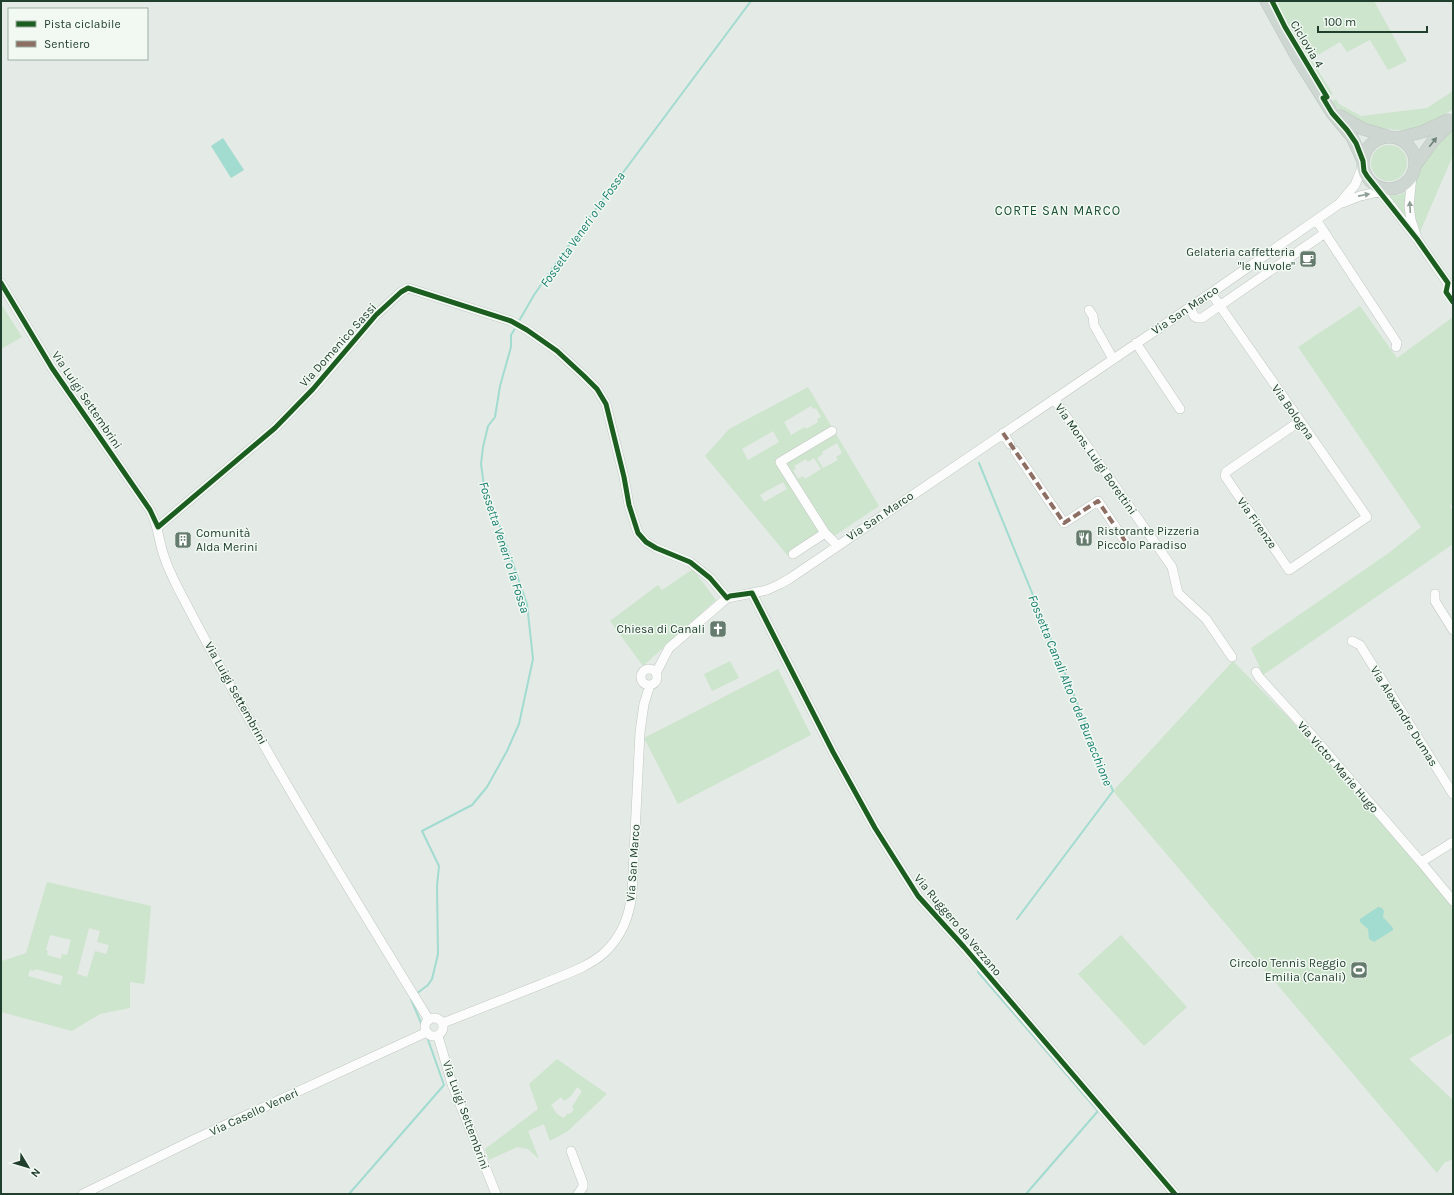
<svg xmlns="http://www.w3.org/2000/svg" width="1454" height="1195" font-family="Karla,sans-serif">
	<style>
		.green { fill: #cde4cd; fill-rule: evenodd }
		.water { fill: #a2dbd0 }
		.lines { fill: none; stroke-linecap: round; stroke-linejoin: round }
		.stream { stroke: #a2dbd0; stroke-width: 2 }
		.minor-casing { stroke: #c1c7c2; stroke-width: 10 }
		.major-casing { stroke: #bcc6c0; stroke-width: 13 }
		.minor { stroke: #fbfcfb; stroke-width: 9 }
		.major { stroke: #cdd6d1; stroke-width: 12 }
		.quiet { stroke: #8d6e63; stroke-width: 4; stroke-dasharray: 8 4; stroke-linecap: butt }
		.cycleway-casing { stroke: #f2f9f3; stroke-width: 8 }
		.cycleway { stroke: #1b5e20; stroke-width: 5 }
		.oneway { fill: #6e8377 }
		.oneway2 { fill: #8e9e94 }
		.labels { text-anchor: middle; stroke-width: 3; stroke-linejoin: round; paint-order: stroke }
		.street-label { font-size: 12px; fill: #203f2d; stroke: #f2f9f3 }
		.poi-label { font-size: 12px; fill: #203f2d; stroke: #f2f9f3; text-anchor: end }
		.neighbourhood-label { font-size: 13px; letter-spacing: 1px; fill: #1b5233; stroke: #f2f9f3 }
		.water-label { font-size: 13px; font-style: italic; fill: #177e6d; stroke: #f2f9f3 }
	</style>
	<rect width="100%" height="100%" fill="#e4eae5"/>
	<!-- green -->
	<path class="green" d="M 1273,1 L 1374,1 L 1407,61 L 1388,70 L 1370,40 L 1347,52 L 1340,42 L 1311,59 L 1333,94 L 1323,98 Z
		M 1453,91 L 1453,109 L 1431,123 L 1406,131 L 1372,127 L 1346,116 L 1331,102 L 1336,99 L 1339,104 L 1361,116 L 1427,108 Z
		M 1453,129 L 1453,155 L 1420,232 L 1417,229 L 1413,217 L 1415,174 L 1430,152 Z
		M1371 163a18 18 0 1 1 36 0a18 18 0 1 1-36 0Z
		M 1407,191 L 1407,222 L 1389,196 L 1399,195 Z
		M 1,304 L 22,337 L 1,349 Z
		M 1360,306 L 1397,358 L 1453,317 L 1453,503 L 1450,506 L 1453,511 L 1453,544 L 1263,675 L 1251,648 L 1390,552 L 1421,527 L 1298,347 Z
		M 808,387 L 879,506 L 831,538 L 825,533 L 788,556 L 705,456 L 729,429 ZM 811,406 L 813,409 L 816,408 L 821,417 L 817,419 L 818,422 L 806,429 L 805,427 L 791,435 L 784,422 ZM 773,431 L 779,442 L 748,460 L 742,449 ZM 837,443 L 842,453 L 836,457 L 838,460 L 823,468 L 817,458 L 823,454 L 822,452 ZM 814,458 L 821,469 L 805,479 L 803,476 L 798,479 L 793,470 L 796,469 L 794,466 L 806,459 L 808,462 ZM 783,482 L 787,489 L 764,502 L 760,495 Z
		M 693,569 L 716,600 L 643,666 L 610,621 L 658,585 L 662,590 Z
		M 730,661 L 739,678 L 712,691 L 704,674 Z
		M 1233,661 L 1289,718 L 1402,844 L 1453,908 L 1453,1033 L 1409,1059 L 1453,1100 L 1453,1159 L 1444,1163 L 1437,1173 L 1113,791 Z
		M 778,669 L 811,735 L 678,804 L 644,738 Z
		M 47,882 L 151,906 L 145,980 L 144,984 L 130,982 L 130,1008 L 100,1014 L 72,1031 L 1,1012 L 1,964 L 2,961 L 26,953 ZM 89,928 L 100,931 L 97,942 L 109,945 L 106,954 L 95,951 L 87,977 L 77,974 ZM 50,935 L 71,940 L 67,955 L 62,954 L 61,959 L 47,955 L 48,951 L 46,950 ZM 35,969 L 63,976 L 60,985 L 28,976 L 30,970 L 34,971 Z
		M 1121,935 L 1187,1007 L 1144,1046 L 1078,974 Z
		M 557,1059 L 607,1094 L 568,1131 L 550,1141 L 544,1124 L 528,1131 L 539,1159 L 528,1149 L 517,1147 L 489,1160 L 485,1149 L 538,1109 L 529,1084 ZM 577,1087 L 582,1091 L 572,1107 L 574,1109 L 570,1114 L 568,1113 L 564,1118 L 557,1114 L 551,1105 L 561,1097 L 564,1101 L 571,1096 Z"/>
	<!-- water -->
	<path class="water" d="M 223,138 L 244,170 L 231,178 L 211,146 Z
		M 1378,907 L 1382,908 L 1384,911 L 1383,917 L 1393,928 L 1393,930 L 1374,942 L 1369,939 L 1368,929 L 1360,922 L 1360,919 Z"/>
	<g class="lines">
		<!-- stream -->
		<path class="stream" d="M 519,321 L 534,295 L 563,253 L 751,1
			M 979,463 L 1113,791 L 1017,919
			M 978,972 L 1098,1111 L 1026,1194
			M 416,994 L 428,985 L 432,979 L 438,954 L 437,886 L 439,866 L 422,831 L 472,805 L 487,787 L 507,751 L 519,724 L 533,659 L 527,604 L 500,527 L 484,486 L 481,464 L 483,447 L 488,426 L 495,417 L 500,386 L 511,347 L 511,335 L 516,327
			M 411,999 L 424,1030
			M 349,1194 L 444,1085 L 426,1034"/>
		<defs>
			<path id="minor" d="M 1412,175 L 1409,206 L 1411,220 L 1416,235
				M 1375,185 L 1417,239 L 1453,291
				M 1342,203 L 1360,196 L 1391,189
				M 1317,221 L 1397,343 L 1396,347
				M 1,283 L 52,368 L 150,510 C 159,527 158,539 164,556 C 168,569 175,582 181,594 C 257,740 343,880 429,1020
				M 1211,293 L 1367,517 L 1289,570 L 1225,476 L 1226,472 L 1300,421
				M 1190,307 L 1194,316 L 1197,318 L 1202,318 L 1325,233
				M 1089,310 L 1093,316 L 1094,325 L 1113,359
				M 1136,343 L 1180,409
				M 1054,399 L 1172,567 L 1178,593 L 1206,619 L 1232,657
				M 1003,433 L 1010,444
				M 1015,451 L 1064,523 L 1098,501 L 1125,541
				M 158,527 L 275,428 L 313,389 L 376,315 L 401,292 L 408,288 L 511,321 L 527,330 L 557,351 L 584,376 L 597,389 L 606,404 L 624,477 L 629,505 L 638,533 L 646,542 L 656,548 L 690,562 L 710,578 L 727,598
				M 825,533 L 780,462 L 832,431
				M 793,554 L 825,533 L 837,545
				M 752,593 L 833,752 L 875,828 L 918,896 L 964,947 L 1175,1194
				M 1435,594 L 1435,601 L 1453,630
				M 1352,641 L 1360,645 L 1453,794
				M641 677a8 8 0 1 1 16 0a8 8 0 1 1-16 0Z
				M 1256,672 L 1259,677 L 1310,733 L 1421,862
				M 656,673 L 669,648 L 727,598 L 767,590 L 780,584 L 789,579 L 1211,293 L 1339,204 L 1355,185 L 1363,165
				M 1453,842 L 1421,862 L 1453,901
				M425 1027a9 9 0 1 1 18 0a9 9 0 1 1-18 0Z
				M 443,1023 C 476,1010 509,997 542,984 C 563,975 587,968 604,953 C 622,936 629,917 632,894 L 640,732 L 644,704 L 650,685
				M 438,1036 L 452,1084 L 496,1194
				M 571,1151 L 583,1183 L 583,1187 L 578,1194
				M 83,1194 L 195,1139 L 427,1032"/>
			<path id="major" d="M 1266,1 L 1298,59 L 1332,113 L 1352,137 L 1363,161
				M 1340,116 L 1363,129 L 1387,136
				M1363 163a26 26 0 1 1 52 0a26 26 0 1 1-52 0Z
				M 1398,138 L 1422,132 L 1448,120
				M 1415,166 L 1433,141 L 1453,121"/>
		</defs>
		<!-- minor casing -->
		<use href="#minor" class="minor-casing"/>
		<!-- major casing -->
		<use href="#major" class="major-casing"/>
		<!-- minor -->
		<use href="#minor" class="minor"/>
		<!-- major -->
		<use href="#major" class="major"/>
		<!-- quiet -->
		<path class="quiet" d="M 1003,433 L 1064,523 L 1098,501 L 1125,541"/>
		<defs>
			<path id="cycleway" d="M 1272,1 L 1285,27 L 1327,97 L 1323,98 L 1332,113 L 1347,130 L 1356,143 L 1363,161 L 1364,171 L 1367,176 L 1417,239 L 1448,283 L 1446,292 L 1453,302
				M 1,283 L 52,368 L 150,510 L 158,527 L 275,428 L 313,389 L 376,315 L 401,292 L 408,288 L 511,321 L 527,330 L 557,351 L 584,376 L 597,389 L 606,404 L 624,477 L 629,505 L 638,533 L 646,542 L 656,548 L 690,562 L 710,578 L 727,598 L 730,596 L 752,593 L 833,752 L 875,828 L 918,896 L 964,947 L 1175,1194"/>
		</defs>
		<!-- cycleway casing -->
		<use href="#cycleway" class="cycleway-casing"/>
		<!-- cycleway -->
		<use href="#cycleway" class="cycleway"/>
	</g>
	<!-- one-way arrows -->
	<defs><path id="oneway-solid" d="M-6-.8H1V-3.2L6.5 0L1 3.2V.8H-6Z"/></defs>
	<use class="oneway" href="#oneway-solid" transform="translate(1433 142) rotate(-52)"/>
	<g class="oneway2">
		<use href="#oneway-solid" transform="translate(1364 195) rotate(-11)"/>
		<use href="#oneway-solid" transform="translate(1410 207) rotate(-93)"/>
	</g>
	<!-- icons -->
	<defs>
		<symbol id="cafe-square" viewBox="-11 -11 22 22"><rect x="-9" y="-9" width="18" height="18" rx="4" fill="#657b6d" stroke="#f2f9f3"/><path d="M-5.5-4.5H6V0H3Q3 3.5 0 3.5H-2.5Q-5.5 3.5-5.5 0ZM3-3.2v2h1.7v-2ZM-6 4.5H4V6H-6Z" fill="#fff"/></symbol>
		<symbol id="restaurant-square" viewBox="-11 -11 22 22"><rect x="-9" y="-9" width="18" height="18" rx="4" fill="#657b6d" stroke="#f2f9f3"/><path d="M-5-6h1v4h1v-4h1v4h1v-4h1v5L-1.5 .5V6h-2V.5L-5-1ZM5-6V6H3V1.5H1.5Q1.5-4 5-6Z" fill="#fff"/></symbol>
		<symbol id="building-square" viewBox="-11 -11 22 22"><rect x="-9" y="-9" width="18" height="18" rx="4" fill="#657b6d" stroke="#f2f9f3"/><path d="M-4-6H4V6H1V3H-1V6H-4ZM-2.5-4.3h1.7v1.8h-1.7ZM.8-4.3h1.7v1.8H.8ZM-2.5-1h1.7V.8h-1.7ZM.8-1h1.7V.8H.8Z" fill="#fff"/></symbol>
		<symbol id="church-square" viewBox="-11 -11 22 22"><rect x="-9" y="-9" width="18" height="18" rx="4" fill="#657b6d" stroke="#f2f9f3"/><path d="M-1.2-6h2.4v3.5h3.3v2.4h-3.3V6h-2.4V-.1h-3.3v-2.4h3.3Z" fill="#fff"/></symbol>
		<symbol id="stadium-square" viewBox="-11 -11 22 22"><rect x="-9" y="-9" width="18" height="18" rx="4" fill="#657b6d" stroke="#f2f9f3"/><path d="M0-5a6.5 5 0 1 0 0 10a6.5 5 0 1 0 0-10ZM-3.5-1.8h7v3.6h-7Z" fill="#fff"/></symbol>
	</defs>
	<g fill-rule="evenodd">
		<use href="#cafe-square" x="1298" y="249" width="20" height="20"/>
		<use href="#restaurant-square" x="1074" y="528" width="20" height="20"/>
		<use href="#building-square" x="173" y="530" width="20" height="20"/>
		<use href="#church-square" x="708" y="619" width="20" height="20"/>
		<use href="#stadium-square" x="1349" y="960" width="20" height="20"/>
	</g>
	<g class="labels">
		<!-- street labels -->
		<g class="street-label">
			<text transform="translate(1307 44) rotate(59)" y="4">Ciclovia 4</text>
			<text transform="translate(1185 310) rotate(-34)" y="4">Via San Marco</text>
			<text transform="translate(338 345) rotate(-48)" y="4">Via Domenico Sassi</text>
			<text transform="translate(87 400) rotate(56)" y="4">Via Luigi Settembrini</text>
			<text transform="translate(1293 412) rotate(55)" y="4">Via Bologna</text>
			<text transform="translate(1096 459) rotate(55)" y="4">Via Mons. Luigi Borettini</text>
			<text transform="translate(880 516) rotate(-34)" y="4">Via San Marco</text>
			<text transform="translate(1257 523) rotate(55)" y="4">Via Firenze</text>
			<text transform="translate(236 693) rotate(61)" y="4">Via Luigi Settembrini</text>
			<text transform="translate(1404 716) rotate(58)" y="4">Via Alexandre Dumas</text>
			<text transform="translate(1338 767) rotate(49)" y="4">Via Victor Marie Hugo</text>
			<text transform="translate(633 863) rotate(-86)" y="4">Via San Marco</text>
			<text transform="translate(958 925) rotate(50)" y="4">Via Ruggero da Vezzano</text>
			<text transform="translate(254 1112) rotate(-25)" y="4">Via Casello Veneri</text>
			<text transform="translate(466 1115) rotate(70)" y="4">Via Luigi Settembrini</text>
		</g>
		<!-- poi labels -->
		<g class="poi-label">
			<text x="1295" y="256">Gelateria caffetteria<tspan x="1295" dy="14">"le Nuvole"</tspan></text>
			<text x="1097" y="535" text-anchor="start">Ristorante Pizzeria<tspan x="1097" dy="14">Piccolo Paradiso</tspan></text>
			<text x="196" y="537" text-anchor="start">Comunità<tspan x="196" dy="14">Alda Merini</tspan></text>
			<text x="705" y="633">Chiesa di Canali</text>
			<text x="1346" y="967">Circolo Tennis Reggio<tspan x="1346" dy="14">Emilia (Canali)</tspan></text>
		</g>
		<!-- neighbourhood labels -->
		<g class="neighbourhood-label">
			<text x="1058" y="215">CORTE SAN MARCO</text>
		</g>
		<!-- water labels -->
		<g class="water-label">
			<text transform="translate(582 229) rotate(-55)" y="5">Fossetta Veneri o la Fossa</text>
			<text transform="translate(505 547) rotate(72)" y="5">Fossetta Veneri o la Fossa</text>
			<text transform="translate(1071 690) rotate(68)" y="5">Fossetta Canali Alto o del Buracchione</text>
		</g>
	</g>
	<!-- border -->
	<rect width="1454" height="1195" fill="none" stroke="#203f2d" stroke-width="4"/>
	<!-- legend -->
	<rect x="8" y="8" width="140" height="52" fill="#f2f9f3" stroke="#9eafa4"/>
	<rect x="16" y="21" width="20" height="6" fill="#1b5e20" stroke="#9eafa4"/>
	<text x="44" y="28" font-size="12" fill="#203f2d">Pista ciclabile</text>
	<rect x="16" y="41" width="20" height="6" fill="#8d6e63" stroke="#9eafa4"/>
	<text x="44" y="48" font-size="12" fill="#203f2d">Sentiero</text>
	<!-- north arrow -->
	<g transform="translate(28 1167) rotate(128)" stroke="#f2f9f3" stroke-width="3" paint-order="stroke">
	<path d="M0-3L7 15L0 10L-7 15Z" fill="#203f2d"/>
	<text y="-6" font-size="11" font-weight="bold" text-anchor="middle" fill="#203f2d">N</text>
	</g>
	<!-- scale -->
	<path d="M1318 26v6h109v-6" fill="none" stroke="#203f2d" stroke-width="2"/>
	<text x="1324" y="26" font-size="12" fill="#203f2d" stroke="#f2f9f3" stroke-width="3" paint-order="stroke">100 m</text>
</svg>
